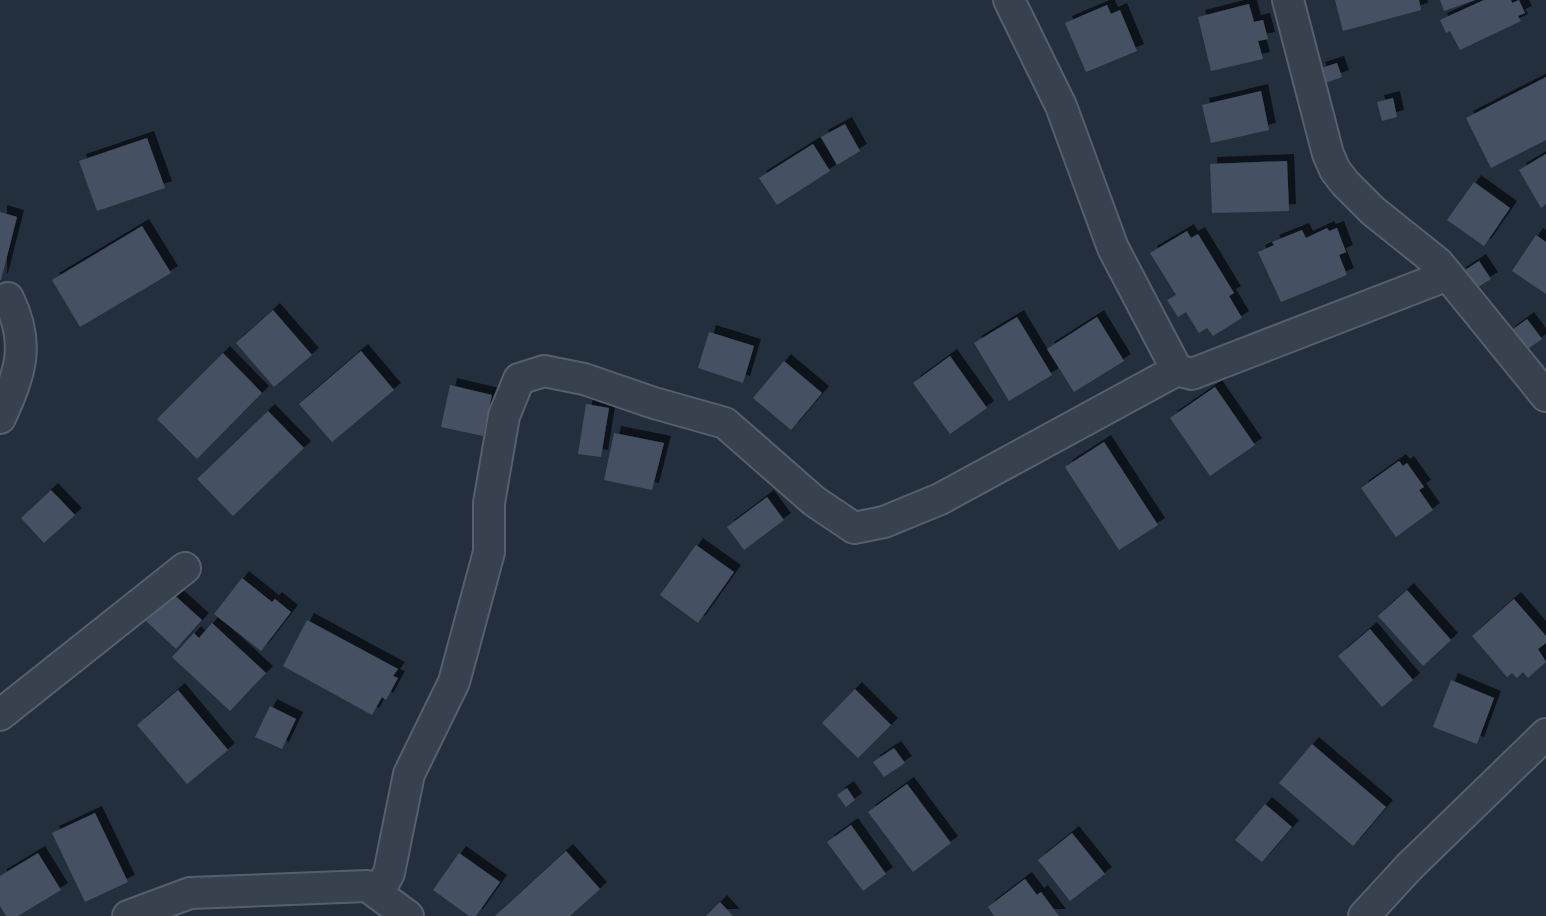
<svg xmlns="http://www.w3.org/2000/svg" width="1546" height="916" font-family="'Golos Text',sans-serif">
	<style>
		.building { fill: #455162; filter: url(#shadow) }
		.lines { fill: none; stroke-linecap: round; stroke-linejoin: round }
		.minor-casing { stroke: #565f6c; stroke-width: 34 }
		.minor { stroke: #38414e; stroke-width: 30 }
	</style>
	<defs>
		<filter id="shadow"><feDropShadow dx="7" dy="-7" stdDeviation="0" flood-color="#0009"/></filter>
	</defs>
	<rect width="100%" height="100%" fill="#242f3e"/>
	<!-- building -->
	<path class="building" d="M 1335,0 L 1419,0 L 1421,10 L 1343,31 Z
		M 1440,0 L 1475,0 L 1444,11 Z
		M 1484,0 L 1511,0 L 1512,3 L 1519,0 L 1525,13 L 1518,16 L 1521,21 L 1460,50 L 1450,31 L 1446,33 L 1440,20 Z
		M 1249,4 L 1254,22 L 1263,20 L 1268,39 L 1258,41 L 1263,59 L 1211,71 L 1198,17 Z
		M 1107,5 L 1111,14 L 1120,10 L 1137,51 L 1086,72 L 1065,23 Z
		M 1337,63 L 1342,77 L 1323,84 L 1318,69 Z
		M 1546,77 L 1546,140 L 1491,168 L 1466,118 Z
		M 1261,91 L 1269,130 L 1211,143 L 1202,105 Z
		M 1393,98 L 1397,117 L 1382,121 L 1377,102 Z
		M 845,124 L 860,151 L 837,165 L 821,137 Z
		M 147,138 L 165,188 L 97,211 L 79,161 Z
		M 813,144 L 830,171 L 777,205 L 759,178 Z
		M 1546,154 L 1546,204 L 1541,208 L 1519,170 Z
		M 1287,161 L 1289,211 L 1212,213 L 1210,164 Z
		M 1474,182 L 1510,208 L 1484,246 L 1447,220 Z
		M 0,212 L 17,217 L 1,280 L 0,280 Z
		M 142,226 L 171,273 L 80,327 L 52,280 Z
		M 1327,228 L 1329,231 L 1337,228 L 1346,252 L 1339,255 L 1347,275 L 1281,302 L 1258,252 L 1274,245 L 1272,242 L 1302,230 L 1306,238 Z
		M 1187,231 L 1191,238 L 1198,234 L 1234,293 L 1229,296 L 1242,318 L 1213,336 L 1207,328 L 1199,333 L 1186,312 L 1178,317 L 1167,300 L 1176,295 L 1150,253 Z
		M 1536,235 L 1546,242 L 1546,294 L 1512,271 Z
		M 1479,261 L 1491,279 L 1470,292 L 1459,274 Z
		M 273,310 L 312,355 L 274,387 L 236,343 Z
		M 1017,317 L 1052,375 L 1009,401 L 974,343 Z
		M 1097,317 L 1124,361 L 1074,392 L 1047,349 Z
		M 1527,319 L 1542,339 L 1522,353 L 1508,333 Z
		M 709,332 L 754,346 L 743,383 L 698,368 Z
		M 361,351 L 394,390 L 332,442 L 299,404 Z
		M 223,353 L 262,393 L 197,459 L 157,419 Z
		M 950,356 L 987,408 L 950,434 L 913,383 Z
		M 784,361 L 822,393 L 791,430 L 753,398 Z
		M 450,385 L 492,395 L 483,436 L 441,427 Z
		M 1215,387 L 1255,445 L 1210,476 L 1170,418 Z
		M 586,404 L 609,408 L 601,457 L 578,454 Z
		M 268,411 L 304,448 L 233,516 L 197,479 Z
		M 614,433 L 664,443 L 652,490 L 604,480 Z
		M 1104,442 L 1158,525 L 1119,550 L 1065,467 Z
		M 1399,461 L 1403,466 L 1407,463 L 1424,487 L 1419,490 L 1433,510 L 1396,537 L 1361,488 Z
		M 51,490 L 75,515 L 44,543 L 21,518 Z
		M 767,497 L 784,520 L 744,550 L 727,527 Z
		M 696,545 L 734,572 L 698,623 L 660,595 Z
		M 242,578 L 272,602 L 275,599 L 291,612 L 261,651 L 214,614 Z
		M 1407,590 L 1451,640 L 1423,666 L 1378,616 Z
		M 172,593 L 202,620 L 176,649 L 146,621 Z
		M 1514,599 L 1546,636 L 1546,643 L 1538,649 L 1546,662 L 1528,678 L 1523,672 L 1517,678 L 1512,673 L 1507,677 L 1472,636 Z
		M 307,620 L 398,669 L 393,676 L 398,678 L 386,700 L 382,697 L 372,715 L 283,666 Z
		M 212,623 L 266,673 L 230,711 L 172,657 L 194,633 L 199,638 Z
		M 1370,629 L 1413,680 L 1382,707 L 1338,656 Z
		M 1451,680 L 1494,698 L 1477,744 L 1433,727 Z
		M 855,689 L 891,725 L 858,758 L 822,723 Z
		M 178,690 L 228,750 L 187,784 L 137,725 Z
		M 270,706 L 296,719 L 282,749 L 255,737 Z
		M 1312,744 L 1386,807 L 1353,846 L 1279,783 Z
		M 894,748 L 905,763 L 884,777 L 873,762 Z
		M 907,784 L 951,843 L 913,872 L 868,812 Z
		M 847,788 L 855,800 L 846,807 L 837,795 Z
		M 1265,804 L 1292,827 L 1262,862 L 1235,840 Z
		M 95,813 L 128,882 L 85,902 L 52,833 Z
		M 851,825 L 886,874 L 863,891 L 827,842 Z
		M 1072,833 L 1105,874 L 1070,901 L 1038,860 Z
		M 566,851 L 600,889 L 570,916 L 495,916 Z
		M 38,853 L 61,890 L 18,916 L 6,916 L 0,906 L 0,876 Z
		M 459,853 L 500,882 L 476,916 L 469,916 L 433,890 Z
		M 1025,879 L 1037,895 L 1041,892 L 1059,916 L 994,916 L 988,907 Z
		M 720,902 L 733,916 L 706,916 Z"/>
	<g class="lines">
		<defs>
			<path id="minor" d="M 1009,0 L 1061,106 L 1113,248 L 1177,370 L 1192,374 L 1448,275
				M 1288,0 L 1328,154 L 1335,170 L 1345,183 L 1373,211 L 1438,263 L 1546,396
				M 0,418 C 20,374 31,344 8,298
				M 0,715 L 185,568
				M 378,893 L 389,873 L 409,774 L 454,682 L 489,552 L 489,503 L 504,416 L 519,379 L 544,371 L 584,379 L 654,403 L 725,423 L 814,501 L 854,528 L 884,522 L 940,499 L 1177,370
				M 128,916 L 190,893 L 367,886 L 408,916
				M 1364,916 L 1409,867 L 1546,734"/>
		</defs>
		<!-- minor casing -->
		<use href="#minor" class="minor-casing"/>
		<!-- minor -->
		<use href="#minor" class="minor"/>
	</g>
</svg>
